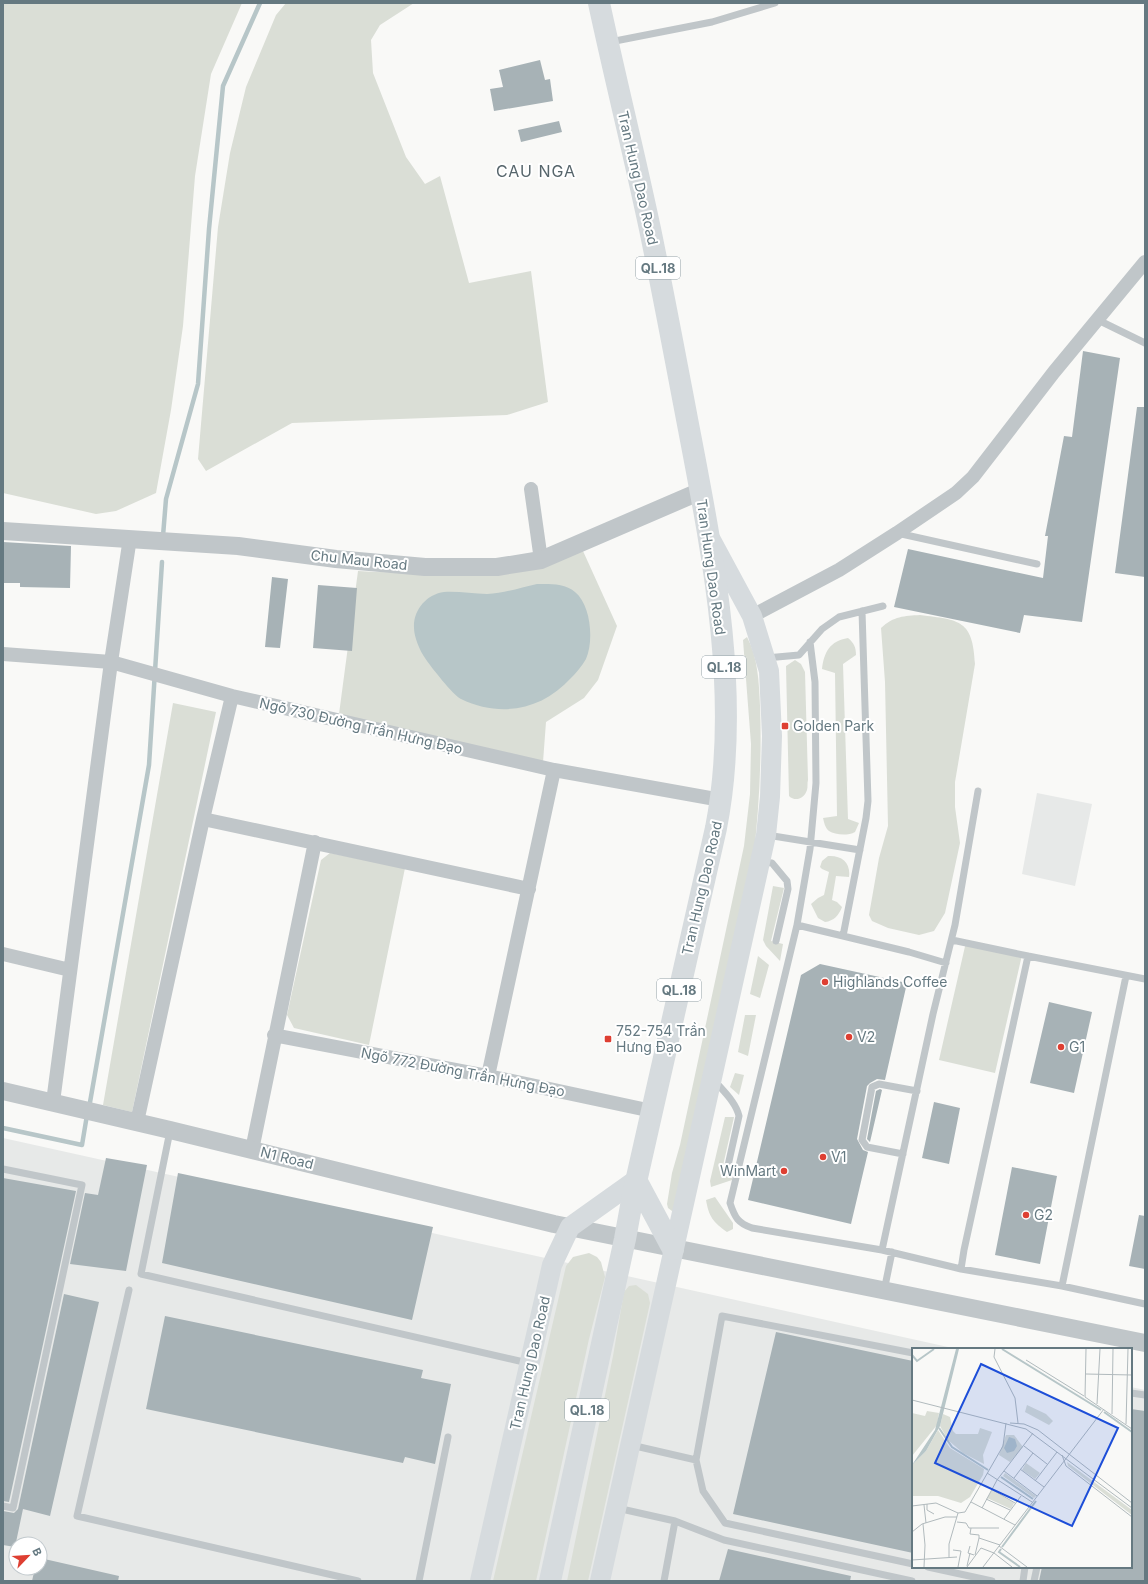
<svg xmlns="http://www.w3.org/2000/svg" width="1148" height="1584" font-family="Inter,sans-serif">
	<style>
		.built { fill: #e7e9e8; fill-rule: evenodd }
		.green { fill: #daded6 }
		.water { fill: #b7c6c8 }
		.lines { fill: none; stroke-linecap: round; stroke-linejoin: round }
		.stream { stroke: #b7c6c8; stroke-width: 4.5 }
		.building { fill: #a7b2b6 }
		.service { stroke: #c0c6c9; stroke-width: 7 }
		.minor { stroke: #c0c6c9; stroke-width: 14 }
		.tertiary { stroke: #c0c6c9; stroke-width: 18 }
		.secondary { stroke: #d6dbde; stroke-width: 20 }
		.trunk { stroke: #d6dbde; stroke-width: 22 }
		.poi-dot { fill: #de3f32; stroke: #fff; stroke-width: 1.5 }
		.labels { text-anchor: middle; stroke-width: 4; stroke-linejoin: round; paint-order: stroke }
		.shield { fill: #fff; stroke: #93a1a7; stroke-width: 1 }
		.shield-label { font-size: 13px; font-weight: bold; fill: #657981 }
		.street-label { font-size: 14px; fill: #657981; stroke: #fff }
		.poi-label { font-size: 14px; fill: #657981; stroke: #fff; text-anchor: start }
		.quarter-label { font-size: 16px; letter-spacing: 1px; fill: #57666c; stroke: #fff }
		.inset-river { fill: none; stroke: #b7c6c8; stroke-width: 2 }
		.inset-road { fill: none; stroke: #b1babd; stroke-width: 1 }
		.view { fill: #1d4ed8; fill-opacity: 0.15; stroke: #1d4ed8; stroke-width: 2 }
		.inset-edge { fill: none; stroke: #657981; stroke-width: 2 }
	</style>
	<rect width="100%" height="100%" fill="#f9f9f7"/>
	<!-- built -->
	<path class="built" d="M 1037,793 L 1092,804 L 1075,886 L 1022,874 Z
		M 3,1138 L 957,1349 L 913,1349 L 913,1567 L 1131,1567 L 1131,1387 L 1145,1390 L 1145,1581 L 3,1581 ZM 16,1544 L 40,1544 L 40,1568 L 16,1568 Z"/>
	<!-- green -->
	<path class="green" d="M 3,3 L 242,3 L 211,74 L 195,176 L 183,326 L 171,410 L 156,493 L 116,511 L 96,514 L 3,493 Z
		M 286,3 L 414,3 L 380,25 L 371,40 L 373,73 L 406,157 L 425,184 L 440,176 L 469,283 L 531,271 L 548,402 L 507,415 L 292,423 L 206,471 L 198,459 L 218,227 L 230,153 L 246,87 L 276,15 Z
		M 583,551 L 617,626 L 598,680 L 584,698 L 546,722 L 543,762 L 339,714 L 358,571 C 432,577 509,561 583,551 Z
		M 920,615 C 960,620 973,620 975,664 L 955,782 L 955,807 L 960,843 L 945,913 L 934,931 L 919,935 L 888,928 L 872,921 L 869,915 L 879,858 L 888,826 L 885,682 L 881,628 C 894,616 904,616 920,615 Z
		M 747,637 C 758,657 759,683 760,706 C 762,758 759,810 753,862 L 677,1210 L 672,1211 L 668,1208 L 667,1204 L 672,1173 L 680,1145 L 744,846 L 750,794 L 751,744 L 743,640 Z
		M 848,638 C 854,643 856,647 856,655 L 843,664 L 848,819 L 859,823 L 855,832 C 848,836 835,835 829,831 C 825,828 824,822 823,818 L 837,816 L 835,673 L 822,669 C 824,652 830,641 848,638 Z
		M 795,660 L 801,664 L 805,672 L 808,780 C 807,783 808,787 807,790 C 804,799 795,802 789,796 L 786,666 Z
		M 173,703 L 216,712 L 132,1112 L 103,1105 Z
		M 330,853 L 405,868 L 369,1045 L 294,1028 L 287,1015 L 321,860 Z
		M 828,856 C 842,855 851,863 849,877 L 836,876 L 832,900 L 837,902 L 842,907 C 839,915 834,921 825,922 L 818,918 L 811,904 L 818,898 L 824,895 L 829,872 L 822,869 L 820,867 L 822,861 Z
		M 773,886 L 784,888 L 771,941 L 783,944 L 780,961 L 766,946 L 763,940 Z
		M 966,942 L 1022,955 L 995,1073 L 939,1060 Z
		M 758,956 L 769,965 L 760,998 L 750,994 Z
		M 745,1015 L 756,1015 L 748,1056 L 738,1052 Z
		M 735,1073 L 744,1075 L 739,1095 L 730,1087 Z
		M 725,1117 L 734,1117 L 722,1170 L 733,1173 L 732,1180 L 711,1187 L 710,1181 Z
		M 715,1197 L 733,1223 L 733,1229 L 727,1232 C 713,1222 709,1217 706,1200 Z
		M 589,1253 L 597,1257 L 601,1262 L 605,1277 L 589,1339 L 536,1581 L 493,1581 L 566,1266 L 573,1257 Z
		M 636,1285 L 648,1294 L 650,1303 L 588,1581 L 567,1581 L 613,1356 L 624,1292 L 629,1286 Z"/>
	<!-- water -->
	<path class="water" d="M 537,584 C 549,584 565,583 575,592 C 591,605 594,641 586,659 C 582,666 576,673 571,678 C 542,710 501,718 461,699 C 453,695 431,667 425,658 C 420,651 414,637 414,628 C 413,610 427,594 444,592 C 458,591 473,594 487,594 C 504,593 520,588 537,584 Z"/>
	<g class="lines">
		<!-- stream -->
		<path class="stream" d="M 163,536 L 166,499 L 198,384 L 209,229 L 223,86 L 260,3
			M 89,1108 L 149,765 L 162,562
			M 3,1128 L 82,1145 L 87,1115"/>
	</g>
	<!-- building -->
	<path class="building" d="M 540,60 L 545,80 L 550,79 L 553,101 L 494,111 L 490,89 L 503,87 L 499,70 Z
		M 559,121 L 562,132 L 521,142 L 518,130 Z
		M 1083,351 L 1120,358 L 1082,622 L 1024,615 L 1020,633 L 894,607 L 908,549 L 1043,578 L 1048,536 L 1045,536 L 1064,436 L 1072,437 Z
		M 1137,407 L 1145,407 L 1145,577 L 1115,573 Z
		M 3,542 L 71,546 L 70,588 L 20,587 L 20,583 L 3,583 Z
		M 272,577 L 288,579 L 280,648 L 265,647 Z
		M 318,585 L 357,588 L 352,651 L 313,648 Z
		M 820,964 L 907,983 L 885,1080 L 877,1079 L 870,1083 L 867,1086 L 857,1139 L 863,1150 L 868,1152 L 851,1224 L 748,1200 L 801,975 Z
		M 1049,1002 L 1092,1012 L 1074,1093 L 1030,1083 Z
		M 880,1089 L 882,1090 L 870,1142 L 867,1139 L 876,1091 Z
		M 934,1102 L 960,1108 L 949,1164 L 922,1158 Z
		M 106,1158 L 147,1165 L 126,1271 L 70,1264 L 85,1193 L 98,1195 Z
		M 1012,1167 L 1057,1176 L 1040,1264 L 995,1255 Z
		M 178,1173 L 433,1227 L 412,1320 L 162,1263 Z
		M 3,1178 L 76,1191 L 9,1502 L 3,1501 Z
		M 1139,1215 L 1145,1216 L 1145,1269 L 1129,1266 Z
		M 64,1294 L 99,1302 L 50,1516 L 23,1509 L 15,1547 L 3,1545 L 3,1511 L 14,1513 L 18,1509 Z
		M 165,1316 L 423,1370 L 421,1378 L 451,1384 L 435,1464 L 405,1457 L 403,1463 L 146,1409 Z
		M 776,1332 L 913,1361 L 913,1553 L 733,1514 Z
		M 1131,1409 L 1145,1411 L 1145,1581 L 1039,1581 L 1042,1567 L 1131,1567 Z
		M 728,1549 L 851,1576 L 850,1581 L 719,1581 Z
		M 40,1558 L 119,1576 L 118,1581 L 32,1581 L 35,1568 L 40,1568 Z"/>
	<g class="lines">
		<!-- service -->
		<path class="service" d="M 610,42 L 712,22 L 775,3
			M 1098,320 L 1145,343
			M 897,533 L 1037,564
			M 810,642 L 815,682 L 816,783 L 810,849 L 797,925 L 843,936 L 866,818 L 868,801 L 862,611
			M 766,658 L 799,655 L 822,629 L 839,617 L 883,606
			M 767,835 L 860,850
			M 762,862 L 772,863 L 787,881 L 788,889 L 776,941
			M 797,925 L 730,1203 C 735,1218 738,1223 752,1228 L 882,1250 L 961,1269 L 1062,1286 L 1145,1304
			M 843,936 L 909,952 L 946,963
			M 952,940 L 1028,956 L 1145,979
			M 714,1080 C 723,1091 736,1102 739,1116 L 727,1170
			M 170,1131 L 141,1274 L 528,1363
			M 903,1154 L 867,1147 L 862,1140 L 872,1087 L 879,1084 L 917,1091
			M 3,1169 L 82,1185 L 13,1508 L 3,1506
			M 882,1250 L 933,1014 L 955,925 L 978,791
			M 961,1269 L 964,1250 L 1028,956
			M 1062,1286 L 1126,976
			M 129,1290 L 77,1516 L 358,1581
			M 884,1291 L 892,1252
			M 913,1353 L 722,1316 L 696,1460 L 703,1491 L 725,1523 L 913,1564
			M 1131,1393 L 1145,1395
			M 631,1445 L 696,1460
			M 617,1508 L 675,1521 L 724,1540 L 912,1581
			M 928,1567 L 992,1581
			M 419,1581 L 448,1437
			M 664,1581 L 675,1521
			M 1023,1581 L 1025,1567
			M 1034,1581 L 1037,1567"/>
		<!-- minor -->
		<path class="minor" d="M 531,489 L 541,560
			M 752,616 L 839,570 L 897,533 L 956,493 L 973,477 L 1054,372 L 1145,262
			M 3,654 L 111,662 L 232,696 L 554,770 L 721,800
			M 203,819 L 529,889
			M 3,954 L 70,970
			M 274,1035 L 488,1076 L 652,1111
			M 488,1076 L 554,770
			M 53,1102 L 111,662 L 130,538
			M 137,1122 L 203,819 L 232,696
			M 252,1150 L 315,842"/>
		<!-- tertiary -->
		<path class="tertiary" d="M 3,531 L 238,546 L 336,559 L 425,567 L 497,567 L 541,560 L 701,491
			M 3,1091 L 170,1130 L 554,1224 L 1145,1343"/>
		<!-- secondary -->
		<path class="secondary" d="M 480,1581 L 552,1265 L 570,1227 L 636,1180
			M 600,1581 L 766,835 L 770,797 L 772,736 L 769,671 L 752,616 L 711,540"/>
		<!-- trunk -->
		<path class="trunk" d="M 636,1180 L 673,1249
			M 550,1581 L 625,1239 L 633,1195 L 716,828 C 742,695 712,550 687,419 C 675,356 663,292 650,229 C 634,153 615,78 599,3"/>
	</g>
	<!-- markers -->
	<g class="poi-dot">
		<rect x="781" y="722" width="8" height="8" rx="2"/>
		<circle cx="825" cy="982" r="4"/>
		<circle cx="849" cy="1037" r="4"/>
		<rect x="604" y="1035" width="8" height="8" rx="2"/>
		<circle cx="1061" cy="1047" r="4"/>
		<circle cx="823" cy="1157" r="4"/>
		<circle cx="784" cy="1171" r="4"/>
		<circle cx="1026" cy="1215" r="4"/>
	</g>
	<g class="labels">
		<!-- shield labels -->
		<g class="shield">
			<rect x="636" y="257" width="44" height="22" rx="3"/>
			<rect x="702" y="656" width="44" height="22" rx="3"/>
			<rect x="657" y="979" width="44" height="22" rx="3"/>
			<rect x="565" y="1399" width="44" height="22" rx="3"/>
		</g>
		<g class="shield-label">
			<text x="658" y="273">QL.18</text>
			<text x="724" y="672">QL.18</text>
			<text x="679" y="995">QL.18</text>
			<text x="587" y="1415">QL.18</text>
		</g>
		<!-- street labels -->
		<g class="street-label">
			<text transform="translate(638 178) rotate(77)" y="5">Tran Hung Dao Road</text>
			<text transform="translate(359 560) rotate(6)" y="5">Chu Mau Road</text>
			<text transform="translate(711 567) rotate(82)" y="5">Tran Hung Dao Road</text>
			<text transform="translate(361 726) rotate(13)" y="5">Ngõ 730 Đường Trần Hưng Đạo</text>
			<text transform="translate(702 888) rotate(-77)" y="5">Tran Hung Dao Road</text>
			<text transform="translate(463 1072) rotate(11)" y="5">Ngõ 772 Đường Trần Hưng Đạo</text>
			<text transform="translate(287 1158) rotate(14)" y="5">N1 Road</text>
			<text transform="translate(530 1363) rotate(-77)" y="5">Tran Hung Dao Road</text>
		</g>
		<!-- poi labels -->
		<g class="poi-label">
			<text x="793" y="731">Golden Park</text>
			<text x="833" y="987">Highlands Coffee</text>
			<text x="616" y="1036">752-754 Trần<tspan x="616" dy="16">Hưng Đạo</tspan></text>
			<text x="857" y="1042">V2</text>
			<text x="1069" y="1052">G1</text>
			<text x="831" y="1162">V1</text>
			<text x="776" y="1176" text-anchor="end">WinMart</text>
			<text x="1034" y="1220">G2</text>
		</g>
		<!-- quarter labels -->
		<g class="quarter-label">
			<text x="536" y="177">CAU NGA</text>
		</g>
	</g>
	<!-- overview -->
	<g transform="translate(912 1348)">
		<rect width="220" height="220" fill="#f9f9f7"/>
		<path d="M 115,57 L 134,66 L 141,73 L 137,77 L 113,64 ZM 15,63 L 27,65 L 25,77 L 0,108 L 0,65 L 13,68 ZM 31,66 L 38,69 L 41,83 L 44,86 L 66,86 L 68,80 L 80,84 L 71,107 L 72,116 L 51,105 L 36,92 L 28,78 ZM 26,82 L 38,100 L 72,121 L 71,127 L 58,149 L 49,155 L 26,148 L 0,148 L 0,117 L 14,103 ZM 94,87 L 102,87 L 111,99 L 98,114 L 87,107 ZM 155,114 L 220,162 L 220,167 L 156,118 ZM 114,115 L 128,125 L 123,131 L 110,122 ZM 93,125 L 124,148 L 122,150 L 91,128 ZM 80,142 L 102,155 L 99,161 L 75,150 Z" fill="#daded6"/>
		<path d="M 44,1 L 47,1 L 28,78 L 14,103 L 0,117 L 23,82 ZM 97,89 L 103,91 L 105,98 L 102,103 L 95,105 L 92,100 Z" fill="#b7c6c8"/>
		<path class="inset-river" d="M 90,1 L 189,62M 0,7 L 5,13 L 22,1M 192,64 L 220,84M 27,80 L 40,99 L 76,122M 89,129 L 121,151M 90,199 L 124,153M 89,201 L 87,204 L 108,219"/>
		<path class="inset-road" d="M 83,1 L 82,9 L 103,50 L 106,75M 174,1 L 173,49 L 220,81M 114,12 L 172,48M 174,26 L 220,27M 0,52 L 114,81 L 220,160M 185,56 L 188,1M 200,66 L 201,1M 98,75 L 112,76 L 126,82 L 220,155M 214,76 L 216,1M 112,98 L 135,116M 150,107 L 154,118 L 220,169M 108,121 L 132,139M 92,123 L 125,148M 75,125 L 120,154M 102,130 L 121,105M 123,133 L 145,104M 79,141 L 103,155M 74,151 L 98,162M 59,154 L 103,177M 15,156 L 15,162 L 22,166M 12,157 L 14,175M 0,158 L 24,155 L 46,165 L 53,164 L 91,98 L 94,75M 70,160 L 85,132 L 121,85M 92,171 L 109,148M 45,174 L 54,175 L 57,180 L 87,180M 11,176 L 13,197 L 12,219M 59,180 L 58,186 L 67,187 L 67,190M 0,184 L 10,176 L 33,169 L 45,169M 58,198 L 56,205 L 62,207M 87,198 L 115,219M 41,202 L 49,203 L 46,219M 63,207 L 67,190 L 88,197M 37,209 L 37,196 L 46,165M 0,212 L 45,209M 55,218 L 58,205M 55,219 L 69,200 L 82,205 L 100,219M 71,219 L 192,61"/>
		<path class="view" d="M 69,16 L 206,80 L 160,178 L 23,115 Z"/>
		<rect width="220" height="220" class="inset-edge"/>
	</g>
	<!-- border -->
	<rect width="1148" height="1584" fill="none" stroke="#657981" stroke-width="8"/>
	<!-- north arrow -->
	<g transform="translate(28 1556) rotate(65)"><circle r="19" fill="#ffffff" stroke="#c1c9cd"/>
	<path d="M0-3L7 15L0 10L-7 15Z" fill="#de3f32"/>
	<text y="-6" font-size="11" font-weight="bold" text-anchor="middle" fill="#657981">B</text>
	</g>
</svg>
